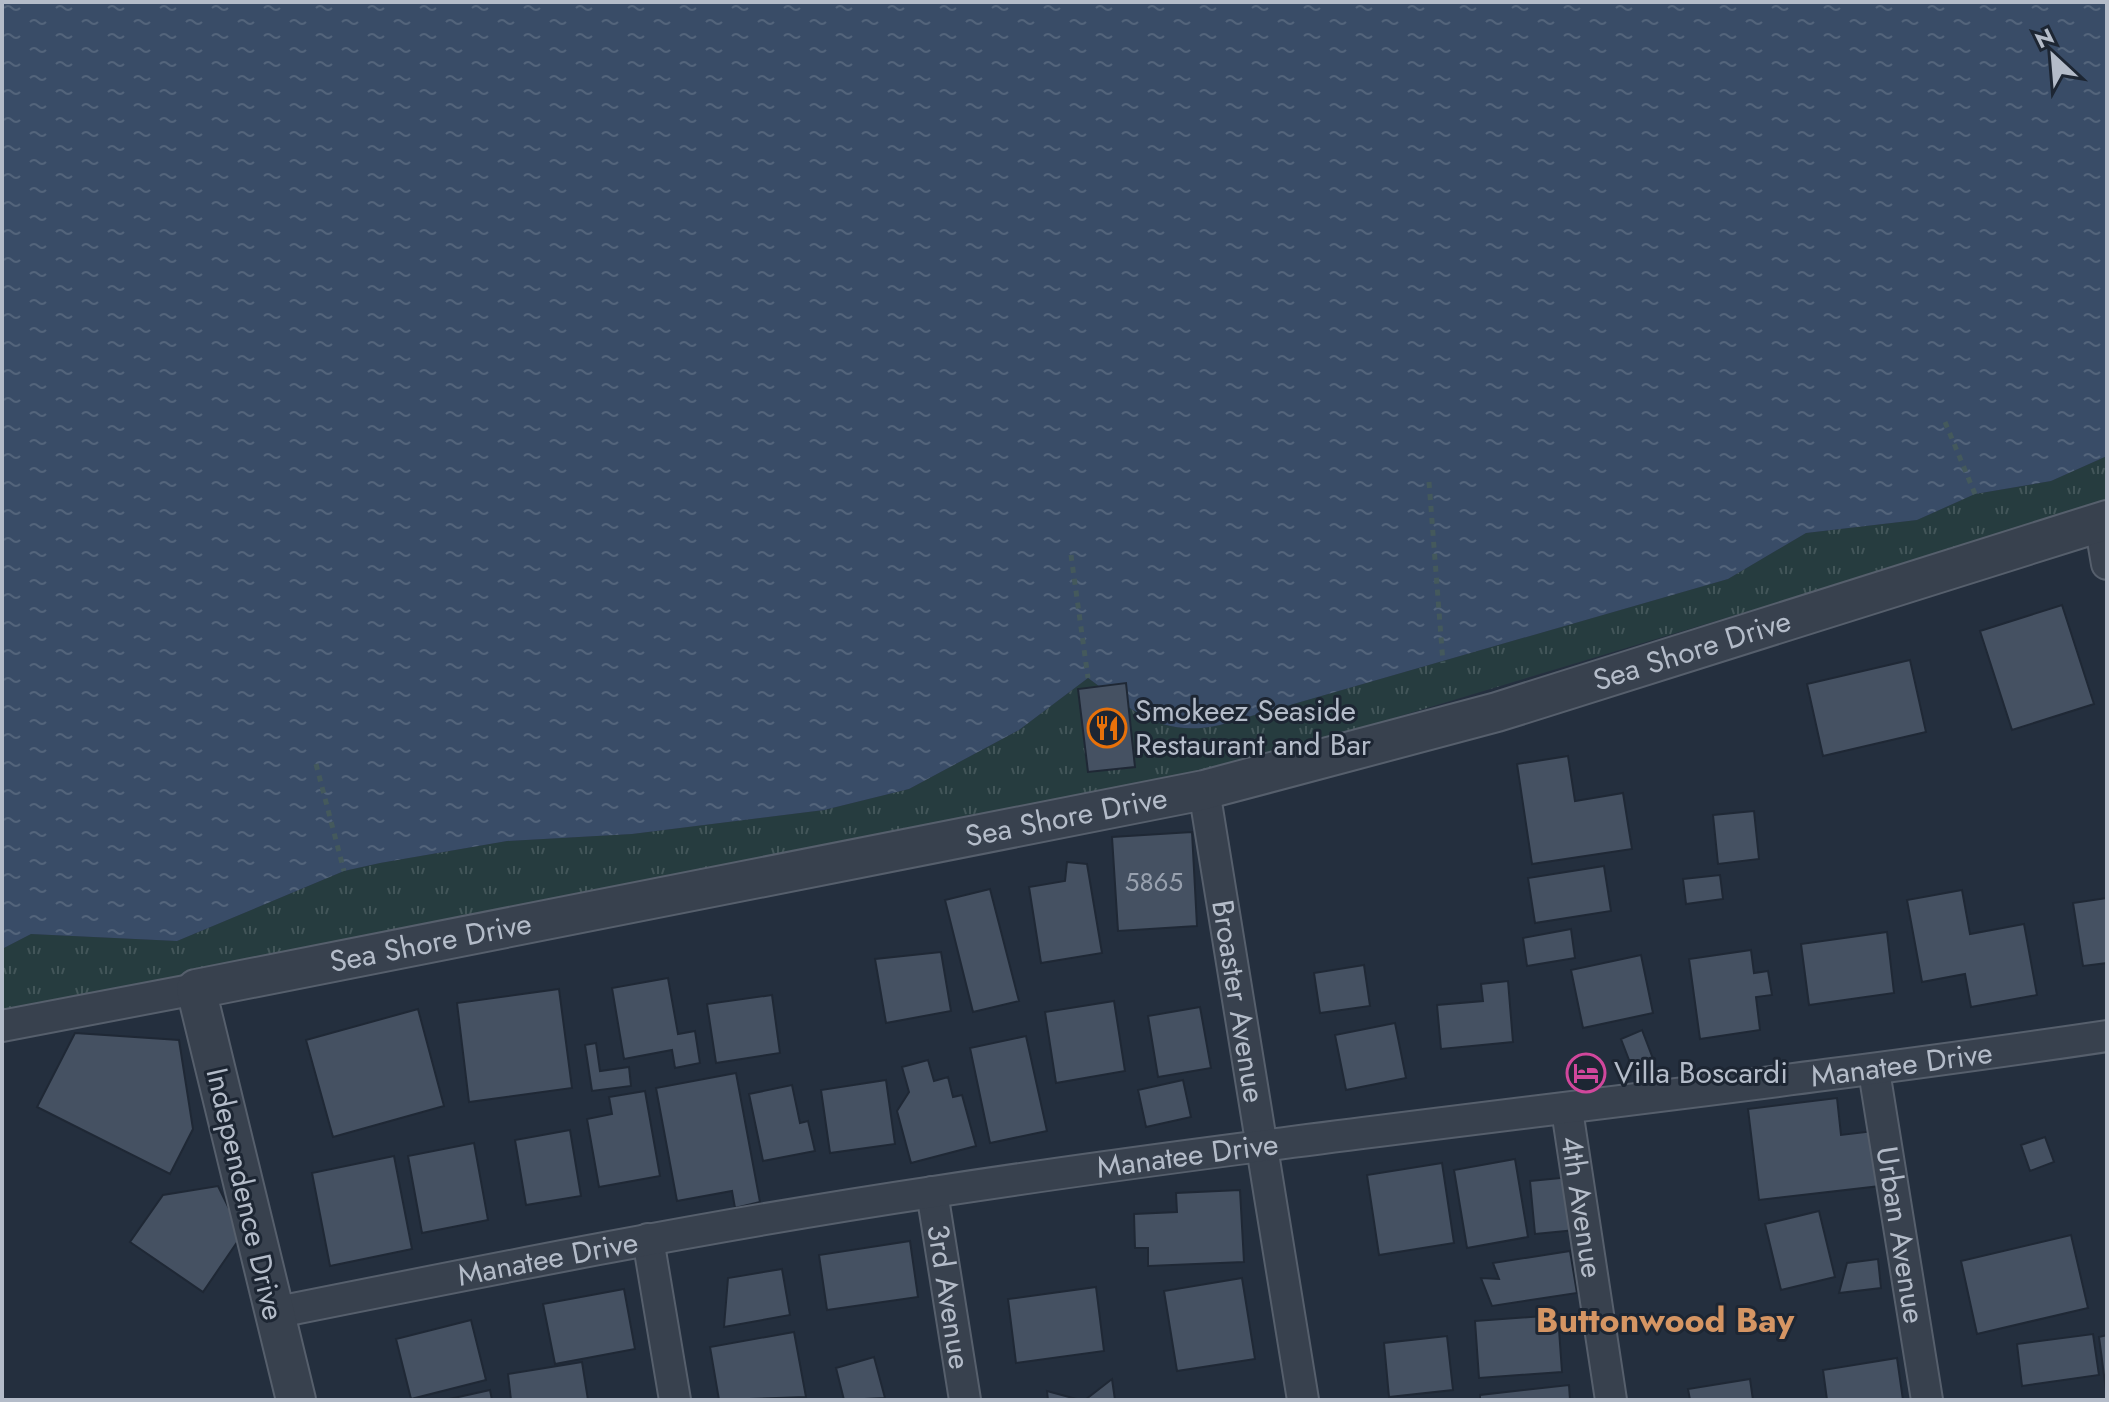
<svg xmlns="http://www.w3.org/2000/svg" width="2109" height="1402" font-family="Jost,sans-serif">
	<style>
		.grass { fill: url(#grass-tufts) }
		.water { fill: url(#water-ripples) }
		.building { fill: #455162; stroke: #1f2835; stroke-width: 2 }
		.lines { fill: none; stroke-linecap: round; stroke-linejoin: round }
		.minor-casing { stroke: #565f6c; stroke-width: 34 }
		.tertiary-casing { stroke: #565f6c; stroke-width: 42 }
		.path { stroke: #44595c; stroke-width: 5; stroke-dasharray: 6 6; stroke-linecap: butt }
		.minor { stroke: #38414e; stroke-width: 30 }
		.tertiary { stroke: #38414e; stroke-width: 38 }
		.labels { text-anchor: middle; stroke-width: 6; stroke-linejoin: round; paint-order: stroke }
		.number-label { font-size: 26px; fill: #98a1af }
		.street-label { font-size: 30px; fill: #b4bcc9; stroke: #1d2633 }
		.poi-label { font-size: 30px; fill: #b4bcc9; stroke: #1d2633; text-anchor: start }
		.quarter-label { font-size: 34px; font-weight: bold; fill: #d59563; stroke: #1d2633 }
	</style>
	<defs>
		<pattern id="grass-tufts" width="24" height="20" patternUnits="userSpaceOnUse" patternTransform="scale(2)"><rect width="24" height="20" fill="#263c3f"/><path d="M3 7l-1-3M5 7V3M7 7l1-3M15 17l-1-3M17 17v-4M19 17l1-3" fill="none" stroke="#435659"/></pattern>
		<pattern id="water-ripples" width="26" height="14" patternUnits="userSpaceOnUse" patternTransform="scale(2)"><rect width="26" height="14" fill="#394c67"/><path d="M2 4q2-2 4 0t4 0M15 11q2-2 4 0t4 0" fill="none" stroke="#53647b"/></pattern>
	</defs>
	<rect width="100%" height="100%" fill="#242f3e"/>
	<!-- grass -->
	<path class="grass" d="M 2107,456 L 2107,499 L 2088,509 L 1198,777 L 2,1012 L 2,949 L 31,934 L 177,941 L 344,871 L 380,863 L 507,841 L 632,834 L 824,810 L 909,789 L 1019,730 L 1088,678 C 1133,711 1161,738 1220,725 L 1728,579 L 1806,533 L 1917,520 L 1975,494 L 2051,481 Z"/>
	<!-- water -->
	<path class="water" d="M 2,2 L 2107,2 L 2107,456 L 2051,481 L 1975,494 L 1917,520 L 1806,533 L 1728,579 L 1220,725 C 1162,738 1133,711 1088,678 L 1019,730 L 909,789 L 824,810 L 632,834 L 507,841 L 380,863 L 344,871 L 177,941 L 31,934 L 2,949 Z"/>
	<!-- building -->
	<path class="building" d="M 2062,605 L 2094,704 L 2012,730 L 1980,631 Z
		M 1910,660 L 1926,732 L 1823,756 L 1807,684 Z
		M 1126,683 L 1135,767 L 1088,772 L 1078,689 Z
		M 1568,756 L 1575,801 L 1623,793 L 1632,849 L 1532,864 L 1517,764 Z
		M 1754,811 L 1759,859 L 1718,864 L 1713,815 Z
		M 1192,832 L 1197,926 L 1118,931 L 1112,837 Z
		M 1067,862 L 1087,864 L 1102,953 L 1041,963 L 1029,887 L 1065,881 Z
		M 1604,866 L 1611,911 L 1535,923 L 1528,878 Z
		M 1720,875 L 1723,899 L 1686,904 L 1683,879 Z
		M 990,889 L 1019,1001 L 973,1012 L 945,900 Z
		M 1962,890 L 1970,934 L 2024,924 L 2037,995 L 1971,1007 L 1965,974 L 1922,982 L 1907,900 Z
		M 2107,898 L 2107,963 L 2083,966 L 2073,903 Z
		M 1571,929 L 1575,958 L 1527,966 L 1523,938 Z
		M 1887,932 L 1894,993 L 1809,1005 L 1801,944 Z
		M 1751,950 L 1754,973 L 1768,971 L 1772,995 L 1756,997 L 1760,1030 L 1700,1039 L 1689,959 Z
		M 941,952 L 951,1011 L 886,1023 L 875,959 Z
		M 1641,955 L 1653,1013 L 1583,1028 L 1571,970 Z
		M 1364,965 L 1370,1006 L 1320,1013 L 1314,973 Z
		M 668,978 L 678,1034 L 695,1031 L 700,1063 L 675,1068 L 672,1050 L 624,1059 L 612,988 Z
		M 1508,981 L 1513,1042 L 1441,1049 L 1437,1005 L 1483,1001 L 1481,984 Z
		M 559,989 L 572,1088 L 469,1102 L 457,1003 Z
		M 772,995 L 780,1053 L 716,1063 L 707,1004 Z
		M 1114,1001 L 1125,1071 L 1056,1083 L 1045,1012 Z
		M 1200,1007 L 1211,1068 L 1158,1077 L 1148,1016 Z
		M 418,1009 L 444,1106 L 333,1137 L 306,1040 Z
		M 1395,1023 L 1406,1078 L 1346,1090 L 1335,1035 Z
		M 1642,1030 L 1655,1064 L 1634,1073 L 1621,1039 Z
		M 75,1033 L 179,1040 L 193,1129 L 170,1174 L 37,1107 Z
		M 1026,1036 L 1047,1131 L 990,1143 L 970,1048 Z
		M 596,1043 L 600,1071 L 629,1067 L 631,1086 L 592,1091 L 585,1045 Z
		M 928,1060 L 934,1081 L 948,1077 L 953,1097 L 962,1095 L 976,1146 L 911,1163 L 897,1111 L 909,1092 L 902,1067 Z
		M 736,1073 L 760,1202 L 735,1208 L 732,1191 L 677,1201 L 656,1088 Z
		M 886,1080 L 895,1144 L 830,1153 L 821,1090 Z
		M 1183,1080 L 1191,1117 L 1146,1127 L 1138,1090 Z
		M 792,1085 L 800,1123 L 808,1121 L 815,1151 L 763,1161 L 749,1094 Z
		M 645,1091 L 660,1176 L 599,1187 L 587,1119 L 612,1114 L 609,1097 Z
		M 1837,1098 L 1841,1135 L 1874,1131 L 1880,1186 L 1759,1200 L 1748,1109 Z
		M 570,1130 L 581,1196 L 526,1205 L 515,1140 Z
		M 2045,1137 L 2054,1162 L 2030,1171 L 2021,1145 Z
		M 474,1143 L 488,1220 L 422,1233 L 408,1156 Z
		M 394,1156 L 412,1249 L 330,1266 L 312,1173 Z
		M 1515,1159 L 1528,1237 L 1467,1248 L 1454,1170 Z
		M 1442,1163 L 1454,1243 L 1379,1255 L 1367,1175 Z
		M 1571,1177 L 1576,1230 L 1535,1234 L 1530,1181 Z
		M 218,1186 L 242,1235 L 203,1292 L 130,1242 L 163,1195 Z
		M 1240,1190 L 1244,1262 L 1148,1266 L 1148,1248 L 1135,1248 L 1134,1214 L 1177,1212 L 1176,1193 Z
		M 1819,1211 L 1835,1277 L 1781,1290 L 1765,1224 Z
		M 2071,1235 L 2088,1308 L 1977,1334 L 1961,1261 Z
		M 910,1241 L 918,1297 L 827,1310 L 819,1255 Z
		M 1570,1251 L 1577,1293 L 1492,1306 L 1481,1278 L 1499,1279 L 1493,1263 Z
		M 1878,1259 L 1881,1288 L 1839,1293 L 1847,1263 Z
		M 782,1269 L 790,1315 L 724,1327 L 728,1278 Z
		M 1242,1278 L 1255,1359 L 1177,1371 L 1164,1291 Z
		M 1096,1287 L 1104,1351 L 1016,1363 L 1008,1299 Z
		M 624,1289 L 635,1349 L 555,1364 L 543,1304 Z
		M 1558,1315 L 1562,1372 L 1479,1378 L 1475,1321 Z
		M 471,1320 L 486,1380 L 411,1399 L 396,1339 Z
		M 794,1332 L 806,1397 L 719,1400 L 710,1347 Z
		M 2093,1334 L 2099,1375 L 2022,1386 L 2017,1344 Z
		M 2107,1335 L 2107,1398 L 2099,1337 Z
		M 1447,1336 L 1453,1390 L 1389,1397 L 1384,1343 Z
		M 874,1357 L 885,1398 L 844,1400 L 836,1368 Z
		M 1897,1358 L 1903,1400 L 1827,1400 L 1823,1370 Z
		M 582,1362 L 588,1400 L 511,1400 L 508,1374 Z
		M 1112,1379 L 1115,1400 L 1085,1400 Z
		M 1750,1379 L 1753,1400 L 1690,1400 L 1688,1389 Z
		M 1569,1385 L 1570,1400 L 1480,1400 L 1480,1395 Z
		M 490,1390 L 492,1400 L 445,1400 Z
		M 1047,1391 L 1080,1400 L 1048,1400 Z"/>
	<g class="lines">
		<defs>
			<g id="minor">
				<path d="M 2100,523 L 2107,564"/>
				<path id="s1" d="M 1204,790 L 1303,1400"/>
				<path d="M 2,1026 L 196,989"/>
				<path id="s2" d="M 1874,1071 L 1927,1400"/>
				<path id="s3" d="M 1567,1110 L 1611,1400"/>
				<path id="s4" d="M 932,1192 L 965,1400"/>
				<path d="M 648,1239 L 675,1400"/>
				<path id="s5" d="M 273,1313 C 493,1269 712,1225 933,1192 C 1324,1132 1717,1094 2107,1036"/>
			</g>
			<g id="tertiary">
				<path id="s6" d="M 296,1400 L 196,989 L 1204,790 L 1497,712 L 2107,520"/>
			</g>
		</defs>
		<!-- minor casing -->
		<use href="#minor" class="minor-casing"/>
		<!-- tertiary casing -->
		<use href="#tertiary" class="tertiary-casing"/>
		<!-- path -->
		<path class="path" d="M 1945,422 L 1975,494
			M 1429,482 L 1443,663
			M 1071,555 L 1088,678
			M 316,764 L 344,871"/>
		<!-- minor -->
		<use href="#minor" class="minor"/>
		<!-- tertiary -->
		<use href="#tertiary" class="tertiary"/>
	</g>
	<!-- icons -->
	<defs>
		<symbol id="restaurant-ring" viewBox="-11 -11 22 22"><circle r="9.5" fill="#1d2633" stroke="#e8710a" stroke-width="1.5"/><path d="M-5-6h1v4h1v-4h1v4h1v-4h1v5L-1.5 .5V6h-2V.5L-5-1ZM5-6V6H3V1.5H1.5Q1.5-4 5-6Z" fill="#e8710a"/></symbol>
		<symbol id="hotel-ring" viewBox="-11 -11 22 22"><circle r="9.5" fill="#1d2633" stroke="#d1479c" stroke-width="1.5"/><path d="M-6-4.5h1.5V1H6V5H4.5V3h-9V5H-6ZM-4 0a1.8 1.8 0 1 1 3.6 0ZM.5 0V-2.5h3Q6-2.5 6 0Z" fill="#d1479c"/></symbol>
	</defs>
	<g fill-rule="evenodd">
		<use href="#restaurant-ring" x="1085" y="706" width="44" height="44"/>
		<use href="#hotel-ring" x="1564" y="1051" width="44" height="44"/>
	</g>
	<g class="labels">
		<!-- number labels -->
		<g class="number-label">
			<text x="1154" y="891">5865</text>
		</g>
		<!-- street labels -->
		<g class="street-label">
			<text dy="10" stroke="none"><textPath href="#s6" startOffset="1958">Sea Shore Drive</textPath></text>
			<text dy="10" stroke="none"><textPath href="#s6" startOffset="1310">Sea Shore Drive</textPath></text>
			<text dy="10" stroke="none"><textPath href="#s6" startOffset="662">Sea Shore Drive</textPath></text>
			<text dy="10" stroke="none"><textPath href="#s1" startOffset="214">Broaster Avenue</textPath></text>
			<text dy="10" stroke="none"><textPath href="#s5" startOffset="1648">Manatee Drive</textPath></text>
			<text dy="10" stroke="none"><textPath href="#s5" startOffset="928">Manatee Drive</textPath></text>
			<text transform="translate(245 1194) rotate(77)" y="10">Independence Drive</text>
			<text dy="10" stroke="none"><textPath href="#s3" startOffset="98">4th Avenue</textPath></text>
			<text dy="10" stroke="none"><textPath href="#s2" startOffset="166">Urban Avenue</textPath></text>
			<text dy="10" stroke="none"><textPath href="#s5" startOffset="280">Manatee Drive</textPath></text>
			<text dy="10" stroke="none"><textPath href="#s4" startOffset="106">3rd Avenue</textPath></text>
		</g>
		<!-- poi labels -->
		<g class="poi-label">
			<text x="1135" y="721">Smokeez Seaside<tspan x="1135" dy="34">Restaurant and Bar</tspan></text>
			<text x="1614" y="1083">Villa Boscardi</text>
		</g>
		<!-- quarter labels -->
		<g class="quarter-label">
			<text x="1665" y="1332">Buttonwood Bay</text>
		</g>
	</g>
	<!-- border -->
	<rect width="2109" height="1402" fill="none" stroke="#b4bcc9" stroke-width="8"/>
	<!-- north arrow -->
	<g transform="translate(2053 56) rotate(334)" stroke="#1d2633" stroke-width="6" paint-order="stroke">
	<path d="M0-6L14 30L0 20L-14 30Z" fill="#b4bcc9"/>
	<text y="-12" font-size="22" font-weight="bold" text-anchor="middle" fill="#b4bcc9">N</text>
	</g>
</svg>
